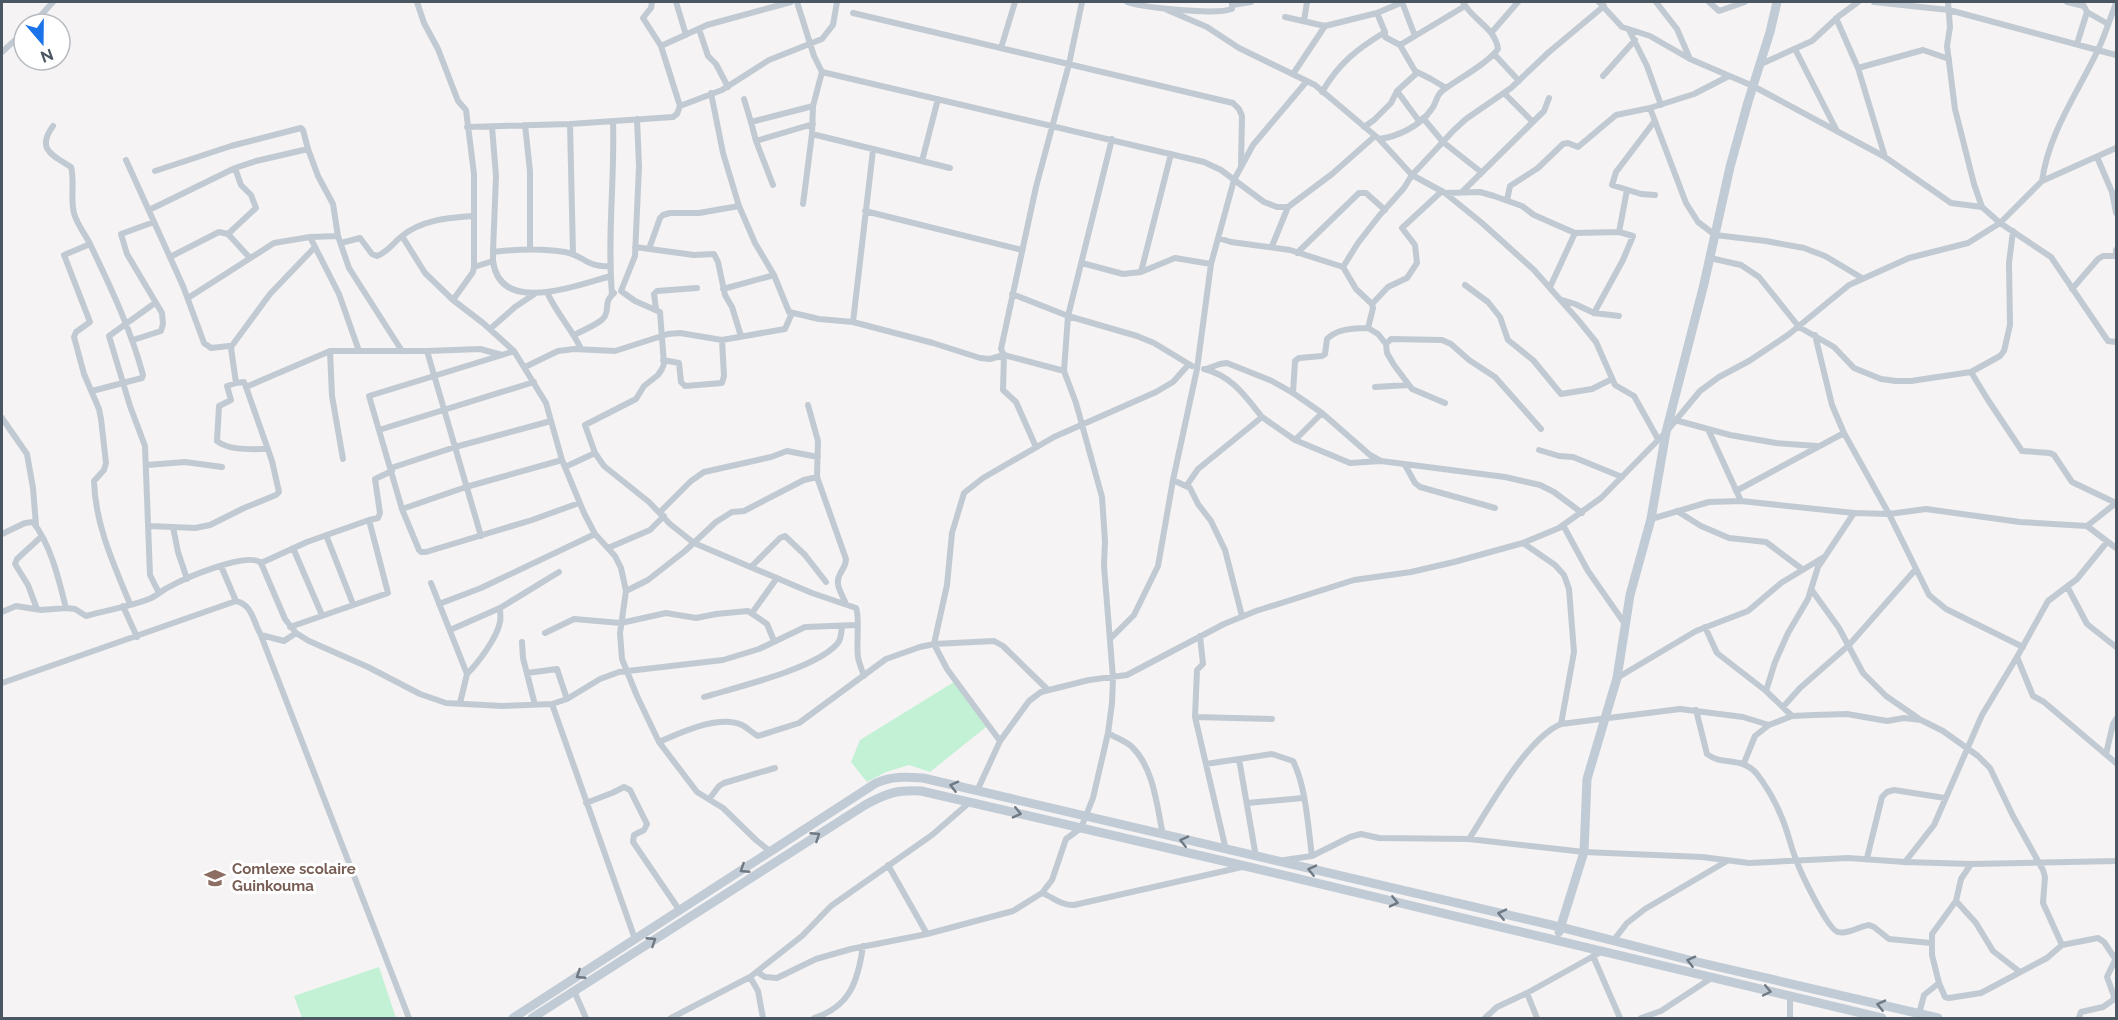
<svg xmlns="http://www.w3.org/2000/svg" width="2118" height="1020" font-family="Raleway,sans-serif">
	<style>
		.green { fill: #c3f1d5 }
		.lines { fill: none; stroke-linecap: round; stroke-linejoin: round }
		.street { stroke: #c1cad2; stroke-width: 6 }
		.secondary { stroke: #c1cbd6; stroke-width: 9 }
		.oneway { stroke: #6e7984 }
		.labels { text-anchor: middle; stroke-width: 6; stroke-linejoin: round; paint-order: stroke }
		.education-label { font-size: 15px; font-weight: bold; fill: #785e54; stroke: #fff; text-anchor: start }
	</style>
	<rect width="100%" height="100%" fill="#f5f3f3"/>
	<!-- green -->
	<path class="green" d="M 954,682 L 986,727 L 930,772 L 909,765 L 886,772 L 867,782 L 851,762 L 860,740 Z
		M 379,967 L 396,1018 L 302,1018 L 294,996 Z"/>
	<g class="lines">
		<!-- street -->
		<path class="street" d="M 417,2 L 424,23 L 438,49 L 458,101 L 466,110 L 474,174 L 474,267 L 473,272 L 453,300 L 483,323 L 514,351 L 546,403 L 562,460 L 584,513 L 595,534 L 615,556 L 621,568 L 626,591 L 620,633 L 622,659 L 637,696 L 659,742 L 697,792 L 723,808 L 756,840 L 771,852
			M 652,2 L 651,8 L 643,18 L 661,46
			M 676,2 L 686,35
			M 797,2 L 814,56 L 822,72 L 813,106 L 812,134 L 803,204
			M 1127,2 C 1145,8 1215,15 1232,9 L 1232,2
			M 1402,2 L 1415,36
			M 1599,2 L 1622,27 L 1650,36 L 1690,59 L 1753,86 L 1885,157 L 1951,203 L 1982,207 L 2000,223 L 2051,257 L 2108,341 L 2116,342
			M 1656,2 L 1677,29 L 1690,59
			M 1709,2 L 1719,11 L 1745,2
			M 1874,2 L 1949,10 L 2116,55
			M 1948,2 L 1950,27 L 1947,46 L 1955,109 L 1974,184 L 1982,207
			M 2067,2 L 2084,6 L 2087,12 L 2108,24
			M 1232,5 L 1251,2
			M 1165,9 L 1207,27 L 1239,48 L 1315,85 L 1379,139 L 1412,175 L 1445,193 L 1482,223 L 1534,270 L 1579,321 L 1596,342 L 1615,385 L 1634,396 L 1658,439
			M 853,13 L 1233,103 L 1239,109 L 1242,116 L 1241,165
			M 1377,13 L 1385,32 L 1385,37 L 1400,45 L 1415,71 L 1431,79 L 1446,88
			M 1285,17 L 1325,26 L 1377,13 L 1403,2
			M 1836,18 L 1858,68 L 1885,157
			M 1304,21 L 1307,2
			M 33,24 L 53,2
			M 699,29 L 708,56 L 716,64 L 728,87
			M 1629,30 L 1647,66 L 1661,105
			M 1492,32 L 1518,2
			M 2077,44 L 2087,12
			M 1400,45 L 1465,6
			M 1001,48 L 1015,2
			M 1795,49 L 1837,131
			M 2,52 L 24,32
			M 1494,54 L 1519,81
			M 1761,64 L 1812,41 L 1839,16 L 1858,2
			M 1858,68 L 1923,50 L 1949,59
			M 822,72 L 1204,162 L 1221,170 L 1264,202 L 1277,207 L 1288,207 L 1332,174 L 1375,136
			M 1293,74 L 1325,26
			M 1603,76 L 1635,40
			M 1397,91 L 1419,121
			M 1322,92 C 1339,63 1357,49 1385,32
			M 711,93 L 723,153 L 739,206 L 755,243 L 774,275 L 789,312 L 819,319 L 853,322 L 933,343 L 980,358 L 990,359 L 1004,355 L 1064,371
			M 1504,93 L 1532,121
			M 744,99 L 751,122 L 813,106
			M 680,106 L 661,46 L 707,25 L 791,2
			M 1650,108 L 1686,203 L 1698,222 L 1715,235 L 1766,241 L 1804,248 L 1825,256 L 1862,278
			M 1423,118 L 1443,142 L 1481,172
			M 637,119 L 639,166 L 635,256 L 621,291 L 635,301 L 660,312 L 664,364 L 662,369 L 658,375 L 644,386 L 636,399 L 585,425 L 595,453 L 604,466 L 649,502 L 670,524 L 694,543 L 812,593 L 856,608 C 860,615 856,645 858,657 C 859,663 862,670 864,676
			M 751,122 L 756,141 L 773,185
			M 1654,122 L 1616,172 L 1612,185 L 1641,194 L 1655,195
			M 570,124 L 573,254
			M 525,125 L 530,171 L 530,250
			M 53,126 C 36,149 52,155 71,167 C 75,182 70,198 74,213 C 77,225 86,235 91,246 C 111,288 131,330 143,375 L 142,378 L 92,391
			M 467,127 L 570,124 L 673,117 L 677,114 L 680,106 L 722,90 L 769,60 L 822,39 L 833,25 L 837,2
			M 492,127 L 496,176 L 493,252
			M 1364,127 L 1374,120 L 1391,103 L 1397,91 L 1417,73
			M 812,134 L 950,168
			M 1379,139 C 1397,137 1420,126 1431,110 C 1437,103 1435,97 1442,91 C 1458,79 1487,64 1498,49 C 1495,27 1472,20 1463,2
			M 756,141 L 813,124
			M 2097,157 L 2112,192 L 2116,213
			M 126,160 L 183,286 L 204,343 L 211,348 L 229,346 L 231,348 L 236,383 L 244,382 L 246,387 L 272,461 L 279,492 L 276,495 L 244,508 L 210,525 L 195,528 L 173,527
			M 922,161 L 938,99
			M 155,171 L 231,146 L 301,128 L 303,130 L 308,149
			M 2042,181 C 2049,132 2077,94 2098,50 C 2105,35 2110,19 2116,3
			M 1442,191 L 1402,228 L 1415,245 L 1417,263 L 1407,278 L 1388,287 L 1372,304 L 1373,308 L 1368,328 L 1378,334 L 1386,344 L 1387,353 L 1394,365 L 1412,389 L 1445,403
			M 1463,191 L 1544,111 L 1549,98
			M 1445,193 L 1480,192 L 1494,196 L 1522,206 L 1534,215 L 1575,233 L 1619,232 L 1633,236 L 1623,260 L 1594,313
			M 1507,200 L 1510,186 L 1538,168 L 1563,144 L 1568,143 L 1578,147 L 1616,115 L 1650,108 L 1694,94 L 1729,76
			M 149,210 L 235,168 L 256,161 L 308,149 L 318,176 L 333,204 L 338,236 L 349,268 L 402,351
			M 865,211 L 1022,250
			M 1619,232 L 1627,190
			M 228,234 L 256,208 L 251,195 L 241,185 L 235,168
			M 402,236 L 425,273 L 453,300
			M 310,237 L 339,294 L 359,351
			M 1218,238 L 1231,242 L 1290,250 L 1343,267 L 1356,289 L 1372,304
			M 341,243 L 360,238 L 372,254 L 377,256 C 388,252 393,243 402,236 C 423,219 449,218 474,216
			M 90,244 L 64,255 L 90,322 L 76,332 L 74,337 L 84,374 L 99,409 L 101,419 L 106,463 L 104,470 L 94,481 C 95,524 114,565 130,604
			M 1272,246 L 1288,207
			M 635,247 L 694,255 L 714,254 L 718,262 L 725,295 L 732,307 L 741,336
			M 649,249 L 660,218 L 663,215 L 670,213 L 699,213 L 739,206
			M 1297,253 L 1359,193 L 1366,193 L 1385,210
			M 170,257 L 219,232 L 228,234 L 250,258
			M 1710,258 L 1741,265 L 1759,277 L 1799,327 L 1834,347 L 1854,368 L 1881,379 L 1896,381 L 1911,381 L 1971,372 L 2000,356 L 2004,351 L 2010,325 L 2009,263 L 2013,231
			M 493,261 C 500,316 577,285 611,276
			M 1082,263 L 1123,274 L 1141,272 L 1175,258 L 1211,264
			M 474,267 L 493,261 L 493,252 C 517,249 542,248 565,252 C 585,256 587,268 610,266
			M 1343,267 L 1358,243 L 1379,216 L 1404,188 L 1412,175 L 1454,130 L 1466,119 L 1511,88 L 1549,52 L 1604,6
			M 1141,272 L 1171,154
			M 1465,285 L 1488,302 L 1500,317 L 1508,340 L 1533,360 L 1561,394 L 1592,389 L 1612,379
			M 1550,287 L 1575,233
			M 723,289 L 774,275
			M 2072,289 L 2098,259 L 2103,256 L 2116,256 L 2116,250
			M 547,292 C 556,313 572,329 581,349
			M 612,294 C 607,236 615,178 613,121
			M 1012,294 L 1068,316 L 1137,336 L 1154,343 L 1192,366
			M 188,298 L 274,243 L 310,237 L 338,236
			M 1562,300 L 1575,304 L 1594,313 L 1619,316
			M 155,303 L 109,336 L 130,406 L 145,446 L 150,575 L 159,593
			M 656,309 L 654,294 L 657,291 L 697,288
			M 853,322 L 873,150
			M 490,329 L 515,307 L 536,293
			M 574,335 C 581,331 602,323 605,316 C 610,306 603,303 614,293
			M 133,340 L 161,331 L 163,324 L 162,313 L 127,254 L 121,234 L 154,222
			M 1386,344 L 1391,339 L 1442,340 L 1451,344 L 1469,360 L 1495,377 L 1541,429
			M 231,347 L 270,294 L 315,247
			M 330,351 L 332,396 L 343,459
			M 427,351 L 481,536
			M 502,355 L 369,396 L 402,509 L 419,550 L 421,552 L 426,552 L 532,520 L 579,503
			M 663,360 L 679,363 L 681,382 L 685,386 L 722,383 L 724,376 L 722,340
			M 525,367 L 558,351 L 574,349 L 615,351 L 668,334 L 680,333 L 722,340 L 785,329 L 792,313
			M 1204,369 C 1231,375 1246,397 1262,417
			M 1206,369 L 1220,364 L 1227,363 L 1272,381 L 1293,393 L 1322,413 L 1370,455 L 1381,461 L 1505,477 L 1540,485 L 1554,492 L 1582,513
			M 1971,372 L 1988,400 L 2022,451 L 2050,453 L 2054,455 L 2072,482 L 2116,503
			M 236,383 L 227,386 L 231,400 L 219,406 L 217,441 C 229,451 253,449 268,449
			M 246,387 L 330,351 L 427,351 L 480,349 L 502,355 L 514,351
			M 1375,387 L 1408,385
			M 1293,393 L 1295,361 L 1299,358 L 1322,356 L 1325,354 L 1327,339 C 1338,328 1353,329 1368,328
			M 808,405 L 818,441 L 817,477 L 846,559 C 846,566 843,568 840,574 C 834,584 842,594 846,604
			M 2,418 L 27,454 L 33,488 L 36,525
			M 1675,420 L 1730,435 L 1776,443 L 1817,446
			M 1708,429 L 1741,501
			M 379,430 L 534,382
			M 1844,433 L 1889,514 L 1929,595 L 1946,609 L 2023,647
			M 1295,440 L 1322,413
			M 1036,447 L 1016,402 L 1003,390 L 1004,355 L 1001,349 L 1036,187 L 1069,64 L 1082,2
			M 1539,450 L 1559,456 L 1573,457 L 1622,477
			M 147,465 L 185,462 L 222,467
			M 1405,465 L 1415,483 L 1420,487 L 1495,508
			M 565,467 L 595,453
			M 391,468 L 455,447 L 551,421
			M 1187,485 L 1198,469 L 1262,417 L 1295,440 L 1350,463 L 1381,461
			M 1736,491 L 1844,433 L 1832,405 L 1815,335
			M 402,509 L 466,487 L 562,460
			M 1677,511 L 1701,526 L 1729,538 L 1766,542 L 1802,569
			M 660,512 L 691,481 L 704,472 L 771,457 L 787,451 L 818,457
			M 1651,519 L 1709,502 L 1741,501 L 1854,513 L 1889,514 L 1926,509 L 2020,522 L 2087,526 L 2116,503
			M 369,520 L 378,518 L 380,513 L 375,479 L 392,471
			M 1563,525 L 1588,571 L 1625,624
			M 150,526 L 173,527 L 178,552 L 187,579
			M 2087,526 L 2116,548
			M 2,534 L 25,523 L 33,522 C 51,545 59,580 66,608
			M 326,535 L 353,604
			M 1523,543 L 1555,565 L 1564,575 L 1569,589 L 1574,652 L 1561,724
			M 293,548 L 322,615
			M 608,548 L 650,530 L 664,516
			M 261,563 L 307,542 L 369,520 L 388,593 L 290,627
			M 221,566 L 236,601 C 253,605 253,622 261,635 L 284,641 L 296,633
			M 751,567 L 780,538 L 785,536 L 805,555 L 826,582
			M 431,583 L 467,674 L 460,703
			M 2068,588 L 2087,624 L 2116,647
			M 1811,589 L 1839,628 L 1863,673 L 1886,696 L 1918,718
			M 626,591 L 648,580 L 685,551 L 716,522 L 732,512 L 744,511 L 804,480 L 817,477
			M 439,604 L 481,588 L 595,534
			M 123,606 L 137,637
			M 37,609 L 28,585 L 15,564 L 17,559 L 42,536
			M 2,612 L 16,606 L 41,610 L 66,608 L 75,609 L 86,616 C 107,610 129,607 149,599 C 157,596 162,590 169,587 C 185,578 248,551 261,563 L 285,619 L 296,633 L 309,641 L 368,667 L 420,694 L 446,703 L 502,706 L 552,704 L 567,699 L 600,679 L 619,672 L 723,660 L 759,649 L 805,627 L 856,625
			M 752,613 L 777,578
			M 1242,616 L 1225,550 L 1211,521 L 1198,504 L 1190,488 L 1173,480 L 1197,369 L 1211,264 L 1234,180 L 1253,145 L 1307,81
			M 1705,627 L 1717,653 L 1766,691
			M 450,630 L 500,608 L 559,572
			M 260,633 L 409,1018
			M 545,633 L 574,619 L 621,623 L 666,613 L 696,618 L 716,614 L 748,611 L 767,624 L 774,641
			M 1200,636 L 1203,664 L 1197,670 L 1195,717 L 1272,719
			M 1111,638 L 1134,615 L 1158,566 L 1173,480
			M 522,642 L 523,658 L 535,705
			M 2017,657 L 2033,696 L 2044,702 L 2116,763
			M 527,673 L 557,669 L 567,699
			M 467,674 C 478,663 497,638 500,622 C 501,618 500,613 500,608
			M 1617,678 L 1696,631 L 1748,611 L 1781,583 L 1824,557
			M 2,683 L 236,601
			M 704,697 C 737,687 815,669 837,644 C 842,639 841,632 842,626
			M 552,704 L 635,939
			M 1783,707 L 1800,688 L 1849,645 L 1916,569
			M 1696,710 L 1707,754 C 1722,766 1742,756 1757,774 C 1767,787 1776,803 1782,818 C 1788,832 1791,848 1797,862 C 1801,873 1828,930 1838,932 C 1847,935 1860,926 1869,925 L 1874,927 L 1889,939 L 1931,943
			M 1792,716 L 1766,691 L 1775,662 L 1788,633 L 1808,599 L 1818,567 L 1854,513
			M 1195,717 L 1226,850
			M 1108,733 C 1116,738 1126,741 1132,747 C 1154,768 1157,807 1163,835
			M 1000,741 L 947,669 L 934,644 L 947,585 L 952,533 L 964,493 L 983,478 L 1054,437 L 1156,392 L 1173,382 L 1189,364
			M 659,742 C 680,733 719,714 742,725 C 748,728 752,733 758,736 L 799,723 L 886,659 L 920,647 L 934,644 L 994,641 L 1003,646 L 1047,689
			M 2106,754 L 2113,724 L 2116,719
			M 1239,759 L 1256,857
			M 1744,763 L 1755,736 L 1769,725
			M 1206,764 L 1272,754 L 1293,761 C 1306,786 1308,827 1312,856
			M 977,791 L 1000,741 L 1029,701 L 1041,692 L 1089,680 L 1127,675 L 1224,624 L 1256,611 L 1354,580 L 1411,572 L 1454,562 L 1523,543 L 1559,528 L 1601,498 L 1666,432 L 1700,391 L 1719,377 L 1749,361 L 1788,335 L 1849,285 L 1909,258 L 1968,243 L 2000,223 L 2042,181 L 2116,148
			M 710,798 L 719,786 L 724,783 L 775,768
			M 586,803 L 612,793 L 624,787 L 630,790 L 647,824 L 644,830 L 634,835 L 633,842 L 680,911
			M 1247,803 L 1303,798
			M 1469,839 C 1489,808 1527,738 1561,724 L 1680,709 L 1743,717 L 1769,725 L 1792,716 L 1814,715 L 1847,714 L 1887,721 L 1904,718 L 1921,720 L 1943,731 L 1978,756 L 1990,768 L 2013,816 L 2043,870 L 2045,877 L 2043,903 L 2062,945 L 2098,938 L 2104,942 L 2116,960
			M 1867,858 L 1882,797 L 1887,792 L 1894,790 L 1945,798
			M 1284,860 L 1312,856 L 1350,837 L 1361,834 L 1379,838 L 1469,839 L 1584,852 L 1702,857 L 1749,863 L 1848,858 L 1905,862 L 1971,864 L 2116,861
			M 1905,862 L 1934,825 L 1982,715 L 2017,657 L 2048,601 L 2077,579 L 2107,542
			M 888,865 L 927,934
			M 1042,893 L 1052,880 L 1066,839 L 1081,828 L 1093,798 L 1108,733 L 1112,703 L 1113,678 L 1104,566 L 1105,541 L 1102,497 L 1076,403 L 1064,371 L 1068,316 L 1112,139
			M 1956,901 L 1976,923 L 1993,951 L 2020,972
			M 1613,941 L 1627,923 L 1645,909 L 1727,861
			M 1593,956 L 1620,1018
			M 757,972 L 765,977 L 777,978 L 816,959 L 851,949 L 927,934 L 1013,911 L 1042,893 C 1053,897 1062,906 1074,905 L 1242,867
			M 750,977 L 758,991 L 763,1018
			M 1939,983 L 1945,997 L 1949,998 L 1981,993 L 2047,958 L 2062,945
			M 574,991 L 586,1018
			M 1527,993 L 1537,1018
			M 1790,996 L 1790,1018
			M 1919,1014 L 1924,995 L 1939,983 L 1932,955 L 1932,934 L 1956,901 L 1961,879 L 1971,864
			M 671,1018 L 750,977 L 802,936 L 831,906 L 932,835 L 970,802
			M 814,1018 C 850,1007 858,981 863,946
			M 1485,1018 L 1497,1007 L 1527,993 L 1601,952
			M 1641,1018 L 1661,1011 L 1710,979
			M 2079,1018 L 2081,1012 L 2103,1007 L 2113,1000 L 2114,996 L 2107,977 L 2116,958"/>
		<!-- secondary -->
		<path class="secondary" d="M 1559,932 L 1584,852 L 1587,779 L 1617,678 L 1630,595 L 1651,519 L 1666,432 L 1704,284 L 1730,167 L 1748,102 L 1770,32 L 1777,2
			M 513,1018 L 876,783 C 891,776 907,777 923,778 L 1560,927 L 1693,961 L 1938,1018
			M 532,1018 L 865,805 C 887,793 896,790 921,791 L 1245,866 L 1882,1018"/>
	</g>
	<!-- one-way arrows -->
	<defs><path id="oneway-chevron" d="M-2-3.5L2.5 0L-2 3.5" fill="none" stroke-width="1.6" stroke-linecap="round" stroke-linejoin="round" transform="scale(1.5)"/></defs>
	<g class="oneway">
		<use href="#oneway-chevron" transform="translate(954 786) rotate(-166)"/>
		<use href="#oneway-chevron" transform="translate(1017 813) rotate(13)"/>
		<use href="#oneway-chevron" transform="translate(816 836) rotate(-33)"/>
		<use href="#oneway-chevron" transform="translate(1184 841) rotate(-167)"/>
		<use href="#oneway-chevron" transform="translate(744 869) rotate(147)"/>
		<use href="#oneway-chevron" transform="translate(1312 870) rotate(-167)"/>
		<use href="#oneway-chevron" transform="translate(1394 902) rotate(13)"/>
		<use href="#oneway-chevron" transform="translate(1502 914) rotate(-167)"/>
		<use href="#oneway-chevron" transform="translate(652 941) rotate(-33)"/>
		<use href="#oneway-chevron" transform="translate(1691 961) rotate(-166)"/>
		<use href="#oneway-chevron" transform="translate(580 975) rotate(147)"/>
		<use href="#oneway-chevron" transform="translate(1767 991) rotate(12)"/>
		<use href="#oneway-chevron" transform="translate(1881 1005) rotate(-167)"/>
	</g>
	<!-- icons -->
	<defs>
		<symbol id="school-bare" viewBox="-9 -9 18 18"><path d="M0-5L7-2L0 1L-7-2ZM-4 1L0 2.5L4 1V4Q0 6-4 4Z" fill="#8d6e63" stroke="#fff" stroke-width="2.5" paint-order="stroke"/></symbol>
	</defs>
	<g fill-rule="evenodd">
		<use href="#school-bare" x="200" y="863" width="30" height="30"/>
	</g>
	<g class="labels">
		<!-- education labels -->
		<g class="education-label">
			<text x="232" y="874">Comlexe scolaire<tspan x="232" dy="17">Guinkouma</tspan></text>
		</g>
	</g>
	<!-- border -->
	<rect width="2118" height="1020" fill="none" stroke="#4a5661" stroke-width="6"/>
	<!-- north arrow -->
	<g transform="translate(42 42) rotate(160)"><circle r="28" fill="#ffffff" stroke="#b7bbc0" stroke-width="1.5"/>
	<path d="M0-4.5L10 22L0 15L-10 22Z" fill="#1a73e8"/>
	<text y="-9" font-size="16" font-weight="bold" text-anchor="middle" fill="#4a5661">N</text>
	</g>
</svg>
